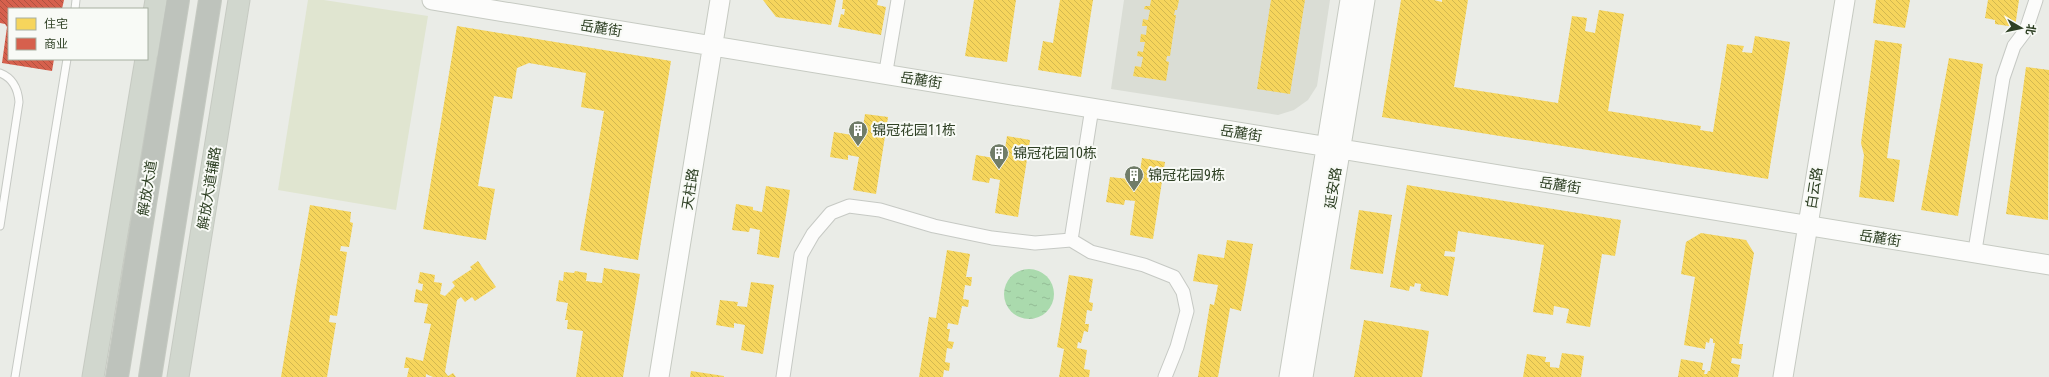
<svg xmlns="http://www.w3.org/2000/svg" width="2049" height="377" font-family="'Roboto Condensed','Noto Sans SC',sans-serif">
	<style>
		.built { fill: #daddd5 }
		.grass { fill: #e0e5d0 }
		.water { fill: url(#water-ripples) }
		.homes { fill: url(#homes-back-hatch) }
		.shops { fill: url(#shops-back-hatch) }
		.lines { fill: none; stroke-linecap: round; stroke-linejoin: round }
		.lane-casing { stroke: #c6c9c4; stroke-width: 9 }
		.street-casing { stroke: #c6c9c4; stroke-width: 15 }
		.secondary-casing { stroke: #c6cac2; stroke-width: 21 }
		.primary-casing { stroke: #c6cac2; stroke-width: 23 }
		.highway-casing { stroke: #c6cac2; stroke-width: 24 }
		.lane { stroke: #fcfcfb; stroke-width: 7 }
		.street { stroke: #fcfcfb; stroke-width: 13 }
		.secondary { stroke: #fcfcfb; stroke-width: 19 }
		.primary { stroke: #d1d7ce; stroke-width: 21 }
		.highway { stroke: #bec3bc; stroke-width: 22 }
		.labels { text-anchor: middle; stroke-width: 4; stroke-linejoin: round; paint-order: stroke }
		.street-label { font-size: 14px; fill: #2e4024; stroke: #f8faf6 }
		.poi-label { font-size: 14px; fill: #2e4024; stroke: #f8faf6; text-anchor: start }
	</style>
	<defs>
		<pattern id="water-ripples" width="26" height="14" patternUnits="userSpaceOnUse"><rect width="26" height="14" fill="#aadaad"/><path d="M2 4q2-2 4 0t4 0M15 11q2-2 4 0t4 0" fill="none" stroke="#93bc95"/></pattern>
		<pattern id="homes-back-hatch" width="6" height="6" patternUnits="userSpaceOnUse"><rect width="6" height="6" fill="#f6d55c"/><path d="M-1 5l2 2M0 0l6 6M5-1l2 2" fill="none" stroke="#d3b850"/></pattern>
		<pattern id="shops-back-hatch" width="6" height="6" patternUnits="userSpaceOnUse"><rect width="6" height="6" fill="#d6604d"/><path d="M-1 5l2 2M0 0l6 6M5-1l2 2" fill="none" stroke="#ae5140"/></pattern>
	</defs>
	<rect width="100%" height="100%" fill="#eaece7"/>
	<!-- built -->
	<path class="built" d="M 1124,0 L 1330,0 L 1317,86 L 1308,100 L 1294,110 L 1278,115 L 1111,89 Z"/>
	<!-- grass -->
	<path class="grass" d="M 308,0 L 324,0 L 428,16 L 396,210 L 278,190 Z"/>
	<!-- water -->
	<path class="water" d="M1004 294a25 25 0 1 1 50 0a25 25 0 1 1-50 0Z"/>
	<!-- homes -->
	<path class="homes" d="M 763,0 L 836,0 L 831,25 L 776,17 Z
		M 843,0 L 878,0 L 877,5 L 886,7 L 881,35 L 838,27 L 841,14 L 844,15 L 845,9 L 842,9 Z
		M 974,0 L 1016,0 L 1007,62 L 965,56 Z
		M 1060,0 L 1093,0 L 1081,77 L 1038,70 L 1043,41 L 1053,43 Z
		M 1151,0 L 1179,0 L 1177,10 L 1175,10 L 1174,15 L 1176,15 L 1170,56 L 1167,56 L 1166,61 L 1169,62 L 1166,81 L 1133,76 L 1135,66 L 1141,67 L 1143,57 L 1137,56 L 1138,51 L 1143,52 L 1145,42 L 1140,42 L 1141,34 L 1146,35 L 1147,26 L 1142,26 L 1143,19 L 1148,20 L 1150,10 L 1144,9 L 1145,6 L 1150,6 Z
		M 1271,0 L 1305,0 L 1290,94 L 1257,89 Z
		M 1401,0 L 1434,0 L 1442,2 L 1442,0 L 1468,0 L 1454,87 L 1558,103 L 1572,16 L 1587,18 L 1585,31 L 1595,33 L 1599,10 L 1624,14 L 1608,111 L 1701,126 L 1700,130 L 1713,132 L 1727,44 L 1744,46 L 1742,52 L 1752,53 L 1755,36 L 1790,42 L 1768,179 L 1382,117 Z
		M 1876,0 L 1910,0 L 1905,28 L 1873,23 Z
		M 1988,0 L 2019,0 L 2015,27 L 1995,24 L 1995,20 L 1985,18 Z
		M 457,26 L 671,61 L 638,260 L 580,250 L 604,111 L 581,107 L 586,73 L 529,63 L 517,68 L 512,99 L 494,96 L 478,186 L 495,189 L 486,240 L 423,229 Z
		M 1875,40 L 1902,44 L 1887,158 L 1900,160 L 1894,202 L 1859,197 L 1864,155 L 1861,143 Z
		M 1949,58 L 1983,64 L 1958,216 L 1921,210 Z
		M 2026,67 L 2049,70 L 2048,220 L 2006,214 Z
		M 865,114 L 888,117 L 876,194 L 853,190 L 859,157 L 848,155 L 848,160 L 830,157 L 834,132 L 852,135 L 852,138 L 861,139 Z
		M 1007,136 L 1030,140 L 1018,217 L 995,213 L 1000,180 L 990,178 L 989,183 L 972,180 L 976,155 L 994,158 L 993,161 L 1003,162 Z
		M 1142,158 L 1165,162 L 1153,239 L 1130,235 L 1135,201 L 1125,200 L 1124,205 L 1106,202 L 1110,177 L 1128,179 L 1128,183 L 1138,185 Z
		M 1407,185 L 1621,220 L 1615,256 L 1602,254 L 1590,327 L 1566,323 L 1569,309 L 1554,306 L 1553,315 L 1533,312 L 1544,245 L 1458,231 L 1455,252 L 1445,251 L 1444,256 L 1455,257 L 1448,296 L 1420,291 L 1421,284 L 1415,283 L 1414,287 L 1410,286 L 1409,291 L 1390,287 Z
		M 766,186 L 790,190 L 779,258 L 757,254 L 760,230 L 750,228 L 749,232 L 732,230 L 736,204 L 753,207 L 753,210 L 762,212 Z
		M 310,205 L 351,212 L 350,222 L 353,223 L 349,247 L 341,246 L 340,251 L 347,252 L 337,316 L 330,315 L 329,322 L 336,323 L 327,377 L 281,377 Z
		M 1359,210 L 1392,215 L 1383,274 L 1350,269 Z
		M 1701,233 L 1746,240 L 1754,253 L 1739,344 L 1743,344 L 1741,359 L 1732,358 L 1731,363 L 1740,365 L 1738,377 L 1678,377 L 1681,359 L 1703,363 L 1702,370 L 1705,370 L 1704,374 L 1707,374 L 1708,371 L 1710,371 L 1715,343 L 1713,343 L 1713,339 L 1710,338 L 1709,343 L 1706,342 L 1705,349 L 1684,345 L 1695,277 L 1681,274 L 1686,242 Z
		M 1227,240 L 1253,244 L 1241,311 L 1230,308 L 1218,377 L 1198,377 L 1210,304 L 1214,305 L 1218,285 L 1193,281 L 1198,254 L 1224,258 Z
		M 947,250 L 970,254 L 966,277 L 972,277 L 971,286 L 965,285 L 963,299 L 969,300 L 968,307 L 962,306 L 958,325 L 948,323 L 947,329 L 950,329 L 948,341 L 954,342 L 952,349 L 947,348 L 945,362 L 950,363 L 949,371 L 944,370 L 943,377 L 919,377 L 929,317 L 936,318 Z
		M 478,261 L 496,287 L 475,301 L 472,297 L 465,302 L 461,297 L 457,300 L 445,372 L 448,376 L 453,373 L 456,377 L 433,377 L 426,374 L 426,377 L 407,377 L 409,368 L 404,368 L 406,357 L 423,361 L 431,324 L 424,323 L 428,304 L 414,302 L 416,289 L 422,291 L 423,284 L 418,283 L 420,272 L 435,275 L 434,282 L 442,283 L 440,294 L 445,296 L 455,286 L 452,282 L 472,269 L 470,267 Z
		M 604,268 L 640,274 L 623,377 L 576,377 L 583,331 L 567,329 L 568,320 L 565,320 L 568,303 L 556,301 L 559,280 L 563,281 L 564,272 L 574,273 L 575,271 L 587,273 L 586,281 L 602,283 Z
		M 1069,275 L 1093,279 L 1089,302 L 1093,303 L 1092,311 L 1087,310 L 1085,324 L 1089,324 L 1088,332 L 1084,331 L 1081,343 L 1078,342 L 1077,348 L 1087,350 L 1084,369 L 1090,370 L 1089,377 L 1059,377 L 1064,349 L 1057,347 Z
		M 751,282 L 774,285 L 763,354 L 741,350 L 745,325 L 734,323 L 734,328 L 716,325 L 720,300 L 738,302 L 737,306 L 747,307 Z
		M 1364,320 L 1429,331 L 1422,377 L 1354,377 Z
		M 1562,353 L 1584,356 L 1581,377 L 1523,377 L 1527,354 L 1546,357 L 1545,362 L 1550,362 L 1550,367 L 1559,368 Z
		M 691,371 L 724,376 L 724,377 L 690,377 Z"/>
	<!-- shops -->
	<path class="shops" d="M 0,0 L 64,0 L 62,9 L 9,9 L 9,59 L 54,59 L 52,71 L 2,63 L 7,27 L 5,24 L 0,23 Z"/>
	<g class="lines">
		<defs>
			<path id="lane" d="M 75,9 L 76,0
				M 0,73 C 13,78 18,89 19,102 L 0,226
				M 15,377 L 67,59"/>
			<path id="street" d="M 887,65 L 898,0
				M 1092,108 L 1071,240 L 1091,252 L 1144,265 L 1174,277 L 1183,292 L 1187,311 L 1177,347 L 1165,377
				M 1976,244 L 2003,78 L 2014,46 L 2026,30 L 2036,0
				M 783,377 L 801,255 L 813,234 L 831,213 L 849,206 L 880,210 L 934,226 L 992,238 L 1035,243 L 1071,240"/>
			<path id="secondary" d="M 432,0 L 2049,265
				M 659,377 L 720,0
				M 1289,377 L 1350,0
				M 1303,377 L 1365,0
				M 1783,377 L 1845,0"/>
			<path id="primary" d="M 147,54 L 156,0
				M 93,377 L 146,59
				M 178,377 L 239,0"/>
			<path id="highway" d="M 117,377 L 178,0
				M 150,377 L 210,0"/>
		</defs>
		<!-- lane casing -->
		<use href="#lane" class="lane-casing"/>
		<!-- street casing -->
		<use href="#street" class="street-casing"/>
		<!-- secondary casing -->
		<use href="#secondary" class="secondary-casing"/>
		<!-- primary casing -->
		<use href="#primary" class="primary-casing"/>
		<!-- highway casing -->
		<use href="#highway" class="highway-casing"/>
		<!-- lane -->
		<use href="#lane" class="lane"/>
		<!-- street -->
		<use href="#street" class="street"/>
		<!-- secondary -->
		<use href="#secondary" class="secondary"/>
		<!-- primary -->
		<use href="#primary" class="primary"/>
		<!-- highway -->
		<use href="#highway" class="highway"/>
	</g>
	<!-- icons -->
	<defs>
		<symbol id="building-pin" viewBox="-11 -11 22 30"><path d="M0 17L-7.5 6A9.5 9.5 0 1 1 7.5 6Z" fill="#707c68" stroke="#f8faf6"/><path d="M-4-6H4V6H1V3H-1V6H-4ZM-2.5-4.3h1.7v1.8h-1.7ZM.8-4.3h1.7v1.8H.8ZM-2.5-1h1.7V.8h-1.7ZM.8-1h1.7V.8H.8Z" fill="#fff"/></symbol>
	</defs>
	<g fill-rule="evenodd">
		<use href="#building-pin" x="847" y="119" width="22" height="30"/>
		<use href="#building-pin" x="988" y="142" width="22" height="30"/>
		<use href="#building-pin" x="1123" y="164" width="22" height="30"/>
	</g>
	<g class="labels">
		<!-- street labels -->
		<g class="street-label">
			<text transform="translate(601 28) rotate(9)" y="5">岳麓街</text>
			<text transform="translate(921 80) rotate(9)" y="5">岳麓街</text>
			<text transform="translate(1241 133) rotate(9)" y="5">岳麓街</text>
			<text transform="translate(1560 185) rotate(9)" y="5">岳麓街</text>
			<text transform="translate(147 188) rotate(-81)" y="5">解放大道</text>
			<text transform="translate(209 188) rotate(-81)" y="5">解放大道辅路</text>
			<text transform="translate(1333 188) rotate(-81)" y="5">延安路</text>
			<text transform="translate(1814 188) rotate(-81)" y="5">白云路</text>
			<text transform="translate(690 189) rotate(-81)" y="5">天柱路</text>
			<text transform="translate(1880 238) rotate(9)" y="5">岳麓街</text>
		</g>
		<!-- poi labels -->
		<g class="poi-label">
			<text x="872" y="135">锦冠花园11栋</text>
			<text x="1013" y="158">锦冠花园10栋</text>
			<text x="1148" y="180">锦冠花园9栋</text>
		</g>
	</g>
	<!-- legend -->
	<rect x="8" y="8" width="140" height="52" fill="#f8faf6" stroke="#a7b0a2"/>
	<rect x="16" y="18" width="20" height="12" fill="#f6d55c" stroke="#a7b0a2"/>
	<text x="44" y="28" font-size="12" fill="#2e4024">住宅</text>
	<rect x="16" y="38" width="20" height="12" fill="#d6604d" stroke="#a7b0a2"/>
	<text x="44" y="48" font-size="12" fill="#2e4024">商业</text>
	<!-- north arrow -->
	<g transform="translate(2021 28) rotate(99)" stroke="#f8faf6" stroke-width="3" paint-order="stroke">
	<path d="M0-3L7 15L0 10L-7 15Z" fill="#2e4024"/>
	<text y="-6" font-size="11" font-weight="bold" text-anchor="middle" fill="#2e4024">北</text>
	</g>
</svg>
